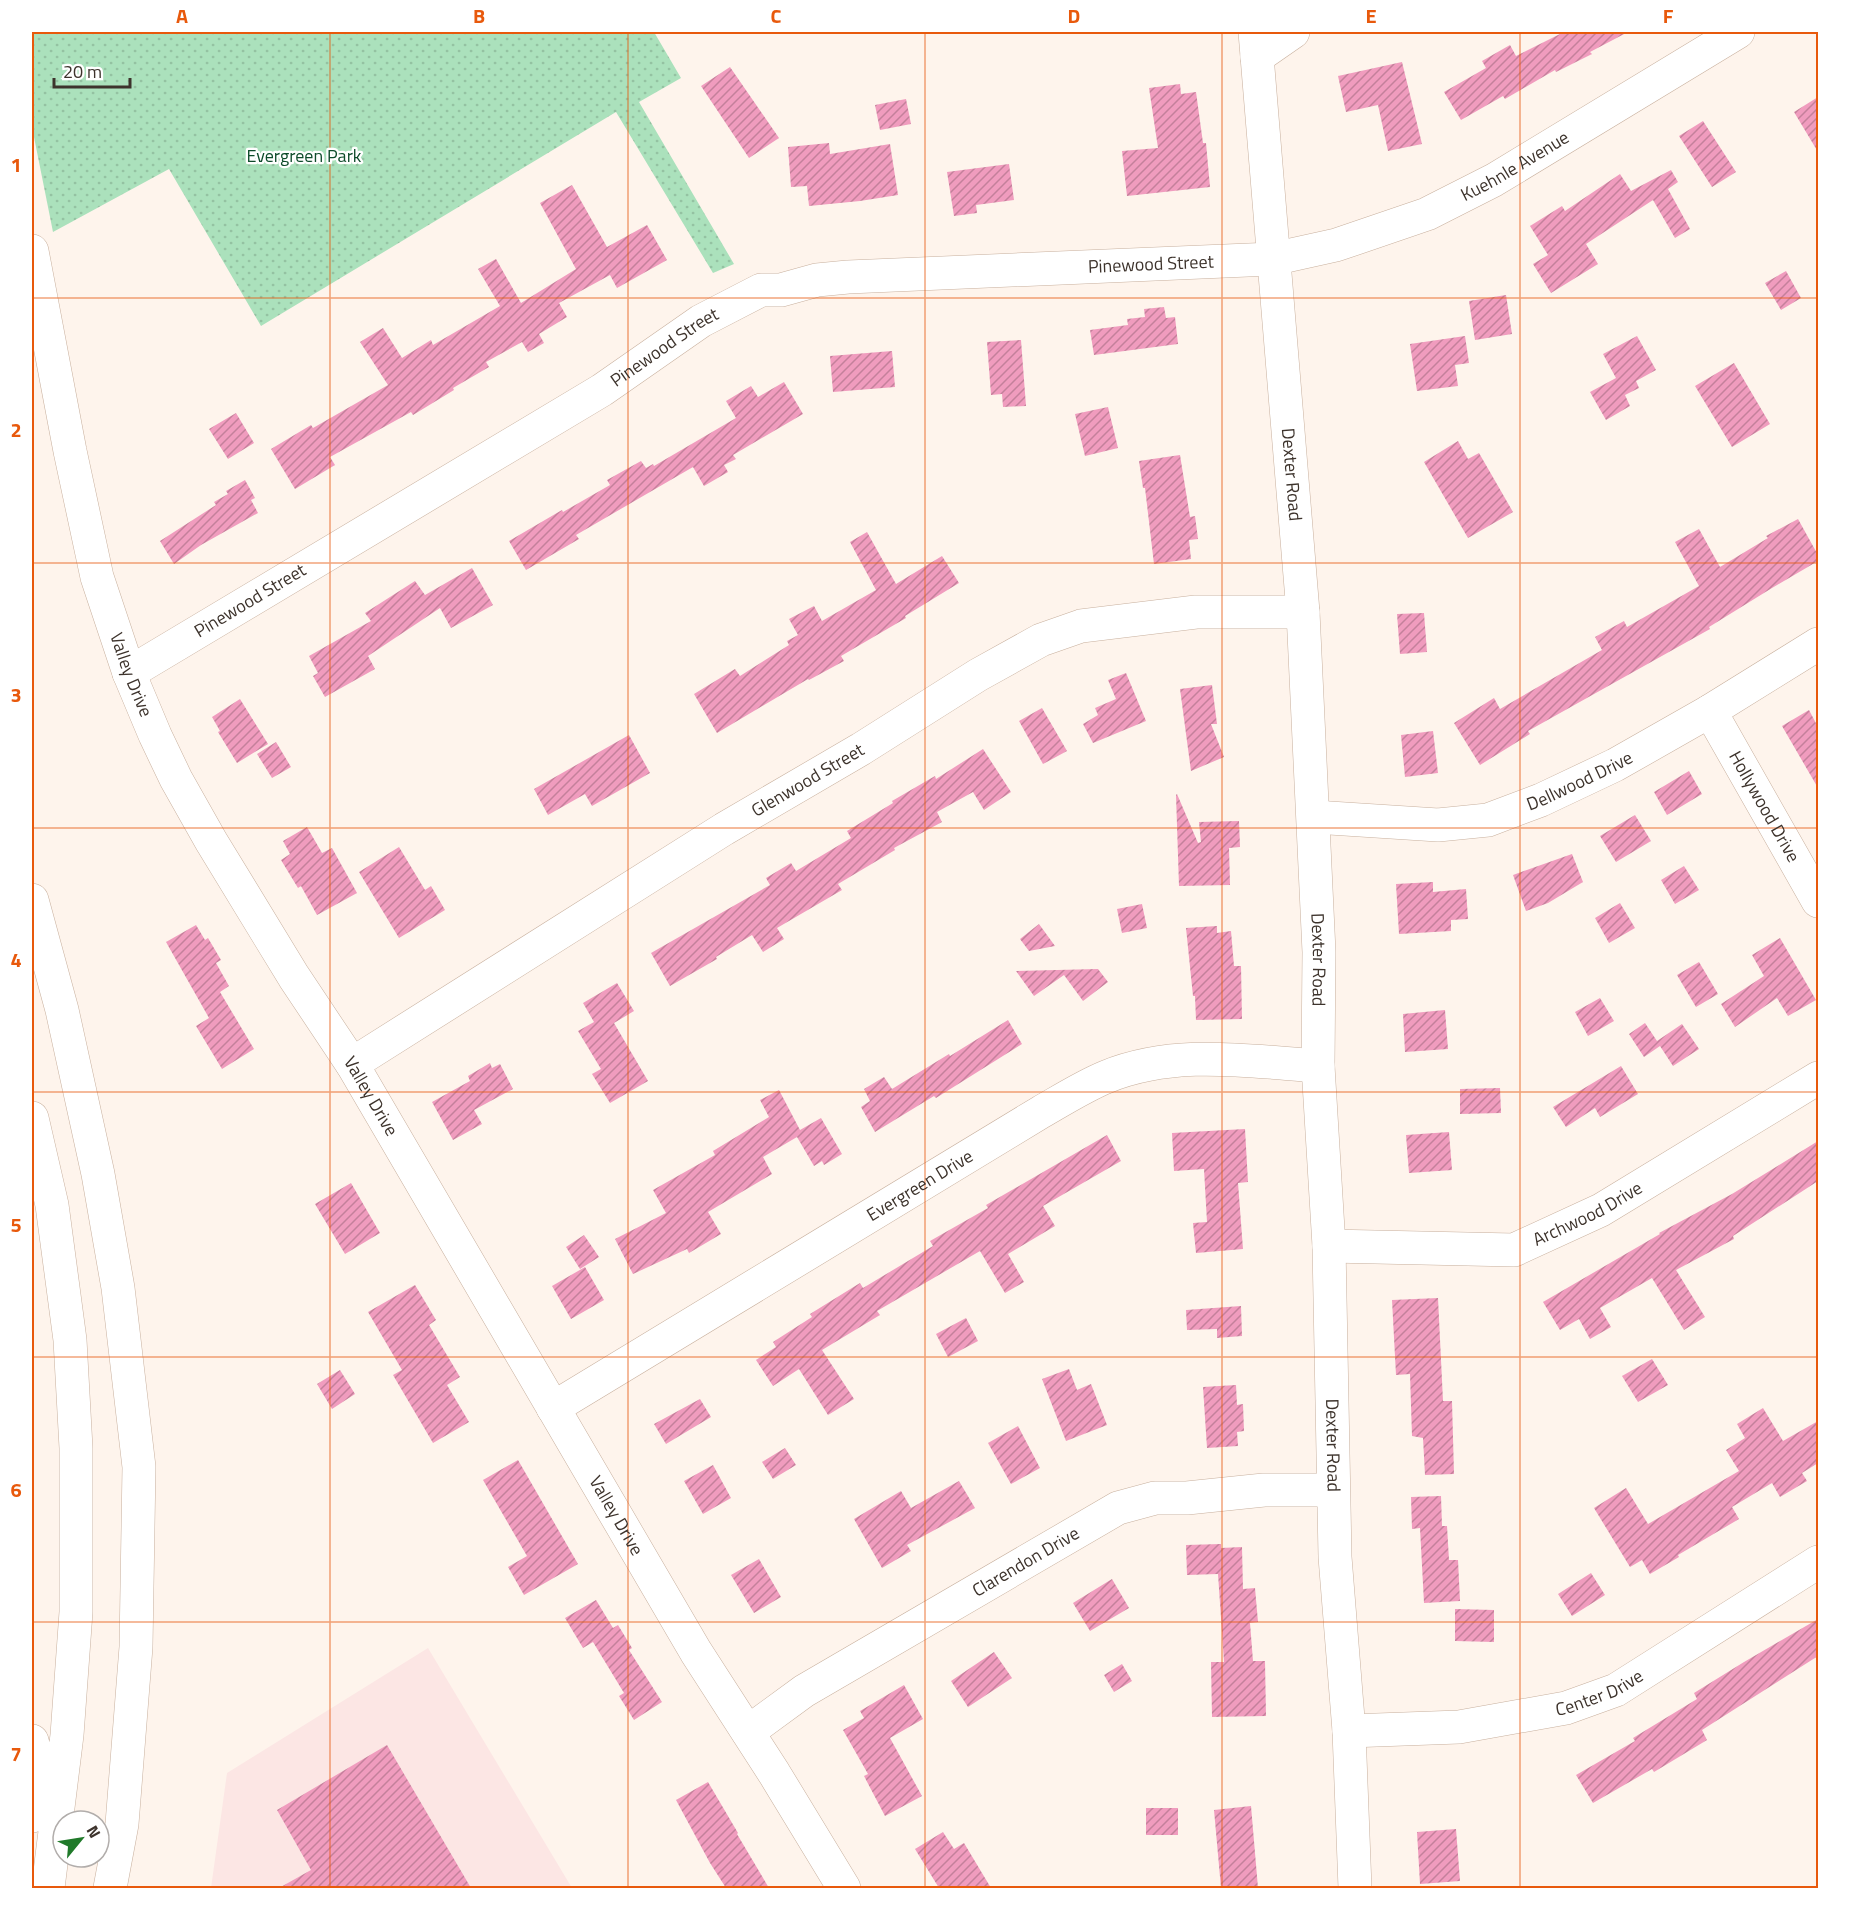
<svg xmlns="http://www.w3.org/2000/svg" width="1850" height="1920" font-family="'Titillium Web',sans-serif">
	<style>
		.industrial { fill: #fce6e4 }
		.park { fill: url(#park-dots) }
		.building { fill: url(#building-hatch) }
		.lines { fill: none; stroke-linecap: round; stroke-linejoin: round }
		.minor-casing { stroke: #c8b09e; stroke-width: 34 }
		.major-casing { stroke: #c8b09e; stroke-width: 34 }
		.highway-casing { stroke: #c8b09e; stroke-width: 34 }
		.minor { stroke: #fff; stroke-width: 33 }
		.major { stroke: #fff; stroke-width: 33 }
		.highway { stroke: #fff; stroke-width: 33 }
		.grid { fill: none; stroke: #e8590c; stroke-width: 1.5; stroke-opacity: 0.55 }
		.labels { text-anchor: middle; stroke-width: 4.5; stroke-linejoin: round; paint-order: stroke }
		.park-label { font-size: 18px; fill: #0d4b2a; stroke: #fff }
		.street-label { font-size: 18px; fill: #3d332c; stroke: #fff }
		.neatline { fill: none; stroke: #e8590c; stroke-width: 2 }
		.grid-label { font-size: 20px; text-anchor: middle; font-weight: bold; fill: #e8590c }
	</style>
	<defs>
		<pattern id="park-dots" width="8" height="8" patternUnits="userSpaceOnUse" patternTransform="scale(1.5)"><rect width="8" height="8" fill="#abe1bc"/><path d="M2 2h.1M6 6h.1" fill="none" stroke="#94c2a2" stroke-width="1.8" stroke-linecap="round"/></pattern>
		<pattern id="building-hatch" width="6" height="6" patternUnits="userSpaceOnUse" patternTransform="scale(1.5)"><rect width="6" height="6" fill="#f09cbe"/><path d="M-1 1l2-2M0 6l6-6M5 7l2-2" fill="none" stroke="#c4809b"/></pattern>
	</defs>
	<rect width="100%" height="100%" fill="#fef4ec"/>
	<!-- industrial -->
	<path class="industrial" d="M 428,1648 L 572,1888 L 211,1888 L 227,1773 Z"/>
	<!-- park -->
	<path class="park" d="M 32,32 L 654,32 L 681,78 L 639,102 L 734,264 L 713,273 L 616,112 L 261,326 L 169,169 L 53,232 L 32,127 Z"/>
	<!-- building -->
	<path class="building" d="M 1564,32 L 1628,32 L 1590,52 L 1592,54 L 1556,72 L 1555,70 L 1505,99 L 1503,96 L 1461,120 L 1444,92 L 1486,68 L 1482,61 L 1510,45 L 1516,56 Z
		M 1402,62 L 1422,144 L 1388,151 L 1378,105 L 1346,112 L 1338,76 Z
		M 730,67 L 779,138 L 749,158 L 701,86 Z
		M 1180,84 L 1181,94 L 1196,92 L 1203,143 L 1206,143 L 1210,187 L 1127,196 L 1122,151 L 1158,148 L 1149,88 Z
		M 1818,97 L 1818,152 L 1794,112 Z
		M 906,99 L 911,124 L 880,130 L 875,105 Z
		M 1703,121 L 1736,172 L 1712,187 L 1679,136 Z
		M 829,143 L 830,154 L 890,144 L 898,195 L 860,201 L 809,206 L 807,186 L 791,187 L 788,147 Z
		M 1009,164 L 1014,200 L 976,205 L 977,213 L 954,216 L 947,172 Z
		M 1671,170 L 1678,182 L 1668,189 L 1690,229 L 1675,238 L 1653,200 L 1586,244 L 1598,264 L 1551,293 L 1533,264 L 1548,255 L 1530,226 L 1562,206 L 1565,211 L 1620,174 L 1631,191 Z
		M 572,185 L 607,247 L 647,225 L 667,260 L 617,288 L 610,275 L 559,303 L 567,317 L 539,334 L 544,343 L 528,352 L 522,342 L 486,362 L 489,367 L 453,388 L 454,390 L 413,415 L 411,412 L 330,457 L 335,465 L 295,489 L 271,449 L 311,425 L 313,428 L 388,385 L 360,342 L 383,328 L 402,358 L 431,340 L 433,345 L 500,306 L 478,269 L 496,259 L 521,303 L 576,269 L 540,203 Z
		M 1786,271 L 1801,298 L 1781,310 L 1765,283 Z
		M 1506,295 L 1512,334 L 1475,340 L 1469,301 Z
		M 1164,307 L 1166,318 L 1175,317 L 1178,344 L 1094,355 L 1090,330 L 1128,325 L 1127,319 L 1145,317 L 1144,309 Z
		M 1465,336 L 1469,363 L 1455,365 L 1458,386 L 1417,391 L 1410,344 Z
		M 1637,336 L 1656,370 L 1636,381 L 1639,388 L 1625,395 L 1630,406 L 1606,420 L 1590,392 L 1616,378 L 1603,354 Z
		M 1021,340 L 1026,406 L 1003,407 L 1002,394 L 991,395 L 987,342 Z
		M 892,351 L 895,387 L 833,392 L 830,356 Z
		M 1734,363 L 1770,424 L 1732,447 L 1695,386 Z
		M 784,382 L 803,414 L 733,455 L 736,459 L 724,465 L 728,472 L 704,486 L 693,467 L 576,535 L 579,539 L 526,570 L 509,541 L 562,510 L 563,512 L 610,485 L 607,480 L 641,461 L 646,468 L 653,464 L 654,466 L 736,418 L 726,401 L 751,386 L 758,397 Z
		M 1108,407 L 1118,448 L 1085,456 L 1075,414 Z
		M 236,413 L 254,443 L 228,459 L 209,429 Z
		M 1458,441 L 1468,459 L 1479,453 L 1513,512 L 1468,538 L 1424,462 Z
		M 1180,455 L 1190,517 L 1195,516 L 1198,539 L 1189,540 L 1191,559 L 1154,564 L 1145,488 L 1143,488 L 1139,461 Z
		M 245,480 L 255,498 L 251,500 L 258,513 L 201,545 L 174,564 L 160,541 L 216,505 L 214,502 L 228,494 L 226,491 Z
		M 1798,519 L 1818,555 L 1818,561 L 1772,588 L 1709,627 L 1710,629 L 1528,731 L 1530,734 L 1480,765 L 1454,723 L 1494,698 L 1500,709 L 1602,650 L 1595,637 L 1624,621 L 1627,627 L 1699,586 L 1675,542 L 1699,529 L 1720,567 L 1768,538 L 1766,536 Z
		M 867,532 L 896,584 L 942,556 L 959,583 L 905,616 L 906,618 L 841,656 L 844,661 L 809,680 L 808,679 L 717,733 L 694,694 L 735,669 L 740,676 L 789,645 L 787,641 L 798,635 L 789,619 L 814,606 L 822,621 L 876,590 L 850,542 Z
		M 472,568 L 493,605 L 451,628 L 440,608 L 368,656 L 375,669 L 325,697 L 313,676 L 318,673 L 309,656 L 371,621 L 365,613 L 415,581 L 425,595 Z
		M 1424,613 L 1427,652 L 1400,654 L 1397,614 Z
		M 1126,673 L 1146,721 L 1093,743 L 1083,724 L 1098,715 L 1095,708 L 1116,699 L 1108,680 Z
		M 1212,685 L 1217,724 L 1211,724 L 1224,757 L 1191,771 L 1180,689 Z
		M 240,699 L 268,744 L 237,763 L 218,732 L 220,731 L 212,717 Z
		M 1042,708 L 1067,751 L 1043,764 L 1019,721 Z
		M 1809,710 L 1818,727 L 1818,788 L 1782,726 Z
		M 1433,731 L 1438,773 L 1405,777 L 1401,735 Z
		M 629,735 L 650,773 L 592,806 L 585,794 L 548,815 L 534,789 Z
		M 276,742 L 291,767 L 272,778 L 257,754 Z
		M 983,749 L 1011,792 L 984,810 L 973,792 L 937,812 L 942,822 L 894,848 L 895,850 L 838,884 L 842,890 L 777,928 L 784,939 L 763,952 L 752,935 L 716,957 L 717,959 L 670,986 L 651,953 L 770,885 L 766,878 L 791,863 L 796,871 L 851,838 L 847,831 L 893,803 L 892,801 L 935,776 L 936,779 Z
		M 1689,771 L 1702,794 L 1667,815 L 1654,792 Z
		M 1177,794 L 1198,843 L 1201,842 L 1199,822 L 1239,821 L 1240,847 L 1229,848 L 1230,885 L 1179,886 L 1176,795 Z
		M 1635,815 L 1651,841 L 1616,862 L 1600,836 Z
		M 307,827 L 322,853 L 332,848 L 357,893 L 317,915 L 301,886 L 298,888 L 281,860 L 290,854 L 283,841 Z
		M 399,847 L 425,890 L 431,886 L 445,910 L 399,938 L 359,872 Z
		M 1572,854 L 1583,882 L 1548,903 L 1526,911 L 1513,875 Z
		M 1684,866 L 1699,890 L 1675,904 L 1661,880 Z
		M 1433,882 L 1433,892 L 1466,889 L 1468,919 L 1451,920 L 1451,931 L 1399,934 L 1396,884 Z
		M 1620,903 L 1635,928 L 1609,943 L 1595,918 Z
		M 1142,904 L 1147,928 L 1122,933 L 1117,909 Z
		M 1039,924 L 1055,946 L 1029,951 L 1020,939 Z
		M 196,925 L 205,940 L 208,938 L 221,960 L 216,963 L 229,986 L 220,992 L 254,1049 L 222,1069 L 196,1026 L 209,1018 L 166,942 Z
		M 1217,926 L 1217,933 L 1231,931 L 1234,966 L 1241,966 L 1242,1019 L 1196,1020 L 1195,996 L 1193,996 L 1186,928 Z
		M 1780,938 L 1816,1000 L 1788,1016 L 1777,998 L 1735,1027 L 1721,1004 L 1764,976 L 1752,955 Z
		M 1699,962 L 1718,994 L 1696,1007 L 1677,975 Z
		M 1098,969 L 1108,982 L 1083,1001 L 1064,975 L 1034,996 L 1016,971 Z
		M 617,983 L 634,1011 L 614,1023 L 648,1081 L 610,1103 L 592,1074 L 601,1069 L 578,1031 L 594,1022 L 583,1003 Z
		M 1600,998 L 1614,1021 L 1588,1036 L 1575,1012 Z
		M 1445,1010 L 1448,1049 L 1405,1052 L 1403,1014 Z
		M 1008,1020 L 1022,1044 L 936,1098 L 934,1096 L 875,1132 L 861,1107 L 870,1101 L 864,1089 L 884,1077 L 892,1089 L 949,1054 L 950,1056 Z
		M 1645,1023 L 1657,1041 L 1682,1024 L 1699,1049 L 1673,1066 L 1660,1046 L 1644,1057 L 1629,1034 Z
		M 490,1063 L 492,1068 L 500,1064 L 513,1089 L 474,1110 L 482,1124 L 453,1140 L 432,1102 L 470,1081 L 468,1076 Z
		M 1621,1066 L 1638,1094 L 1600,1117 L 1595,1108 L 1566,1127 L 1553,1107 Z
		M 1500,1088 L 1501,1113 L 1460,1114 L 1460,1089 Z
		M 779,1090 L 800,1130 L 821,1118 L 842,1154 L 824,1165 L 822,1161 L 814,1166 L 797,1137 L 763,1157 L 772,1174 L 708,1212 L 721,1234 L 689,1253 L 687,1249 L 633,1274 L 615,1239 L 666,1213 L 653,1190 L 715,1155 L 713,1151 L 769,1117 L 760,1100 Z
		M 1245,1129 L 1248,1182 L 1238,1183 L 1243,1249 L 1196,1253 L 1193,1223 L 1207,1222 L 1204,1169 L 1174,1171 L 1172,1133 Z
		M 1449,1132 L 1452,1170 L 1409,1173 L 1406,1135 Z
		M 1107,1135 L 1121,1161 L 1043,1206 L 1055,1226 L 1008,1254 L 1024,1282 L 1005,1293 L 980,1251 L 877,1311 L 880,1315 L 822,1350 L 854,1399 L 828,1415 L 799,1369 L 773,1386 L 756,1360 L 776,1347 L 773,1342 L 812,1317 L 810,1314 L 860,1283 L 863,1288 L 933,1246 L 930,1241 L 988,1208 L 986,1205 Z
		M 1818,1141 L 1818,1181 L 1733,1236 L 1734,1239 L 1676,1270 L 1705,1317 L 1684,1330 L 1652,1278 L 1600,1308 L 1611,1327 L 1590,1339 L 1579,1319 L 1560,1330 L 1543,1302 L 1660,1234 L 1659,1233 L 1732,1194 Z
		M 351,1183 L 380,1233 L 345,1254 L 315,1204 Z
		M 584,1235 L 599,1257 L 580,1269 L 566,1247 Z
		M 585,1267 L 604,1300 L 571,1319 L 552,1286 Z
		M 415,1285 L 436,1320 L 429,1325 L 460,1377 L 447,1385 L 469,1422 L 433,1443 L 393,1375 L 402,1370 L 368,1312 Z
		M 1438,1298 L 1443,1401 L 1452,1401 L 1454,1474 L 1425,1475 L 1423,1438 L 1412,1436 L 1410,1374 L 1396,1375 L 1392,1300 Z
		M 1241,1306 L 1242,1336 L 1217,1338 L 1217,1329 L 1187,1330 L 1186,1310 Z
		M 966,1318 L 978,1341 L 948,1357 L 936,1334 Z
		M 1652,1359 L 1668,1385 L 1638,1402 L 1622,1376 Z
		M 1069,1369 L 1077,1390 L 1091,1384 L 1107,1425 L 1066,1441 L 1042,1379 Z
		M 340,1370 L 355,1394 L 332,1409 L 317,1384 Z
		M 1236,1385 L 1237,1405 L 1243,1404 L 1244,1431 L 1237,1432 L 1238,1446 L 1207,1448 L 1203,1387 Z
		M 700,1399 L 711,1417 L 666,1444 L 654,1424 Z
		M 1763,1408 L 1783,1441 L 1818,1421 L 1818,1463 L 1802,1473 L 1807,1481 L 1780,1497 L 1772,1483 L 1732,1507 L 1739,1519 L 1678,1555 L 1679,1557 L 1650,1574 L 1642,1560 L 1630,1567 L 1594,1508 L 1626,1488 L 1648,1524 L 1739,1471 L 1726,1450 L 1745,1438 L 1737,1424 Z
		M 1018,1426 L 1040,1468 L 1011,1484 L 988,1443 Z
		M 785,1448 L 796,1465 L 773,1479 L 762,1462 Z
		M 518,1460 L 578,1564 L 524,1595 L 508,1567 L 527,1556 L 483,1480 Z
		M 713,1465 L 731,1498 L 703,1514 L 684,1481 Z
		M 959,1481 L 975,1508 L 907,1545 L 911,1551 L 882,1568 L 854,1519 L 901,1491 L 911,1508 Z
		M 1441,1496 L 1442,1526 L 1447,1526 L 1449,1560 L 1458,1560 L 1460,1601 L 1424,1603 L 1420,1528 L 1412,1529 L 1411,1497 Z
		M 1221,1544 L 1221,1548 L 1242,1547 L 1243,1589 L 1255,1588 L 1258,1622 L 1250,1623 L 1253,1661 L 1265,1661 L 1266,1716 L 1212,1717 L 1211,1662 L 1224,1662 L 1218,1574 L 1187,1575 L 1186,1545 Z
		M 759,1559 L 781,1597 L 754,1613 L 731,1575 Z
		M 1591,1573 L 1605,1595 L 1572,1616 L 1558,1594 Z
		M 1112,1579 L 1129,1608 L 1090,1631 L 1073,1603 Z
		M 596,1600 L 613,1628 L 618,1625 L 632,1648 L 629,1650 L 662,1702 L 634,1720 L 619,1696 L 624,1693 L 593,1642 L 583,1648 L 565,1618 Z
		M 1455,1609 L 1494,1610 L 1494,1642 L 1455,1641 Z
		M 1818,1619 L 1818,1656 L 1702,1730 L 1707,1740 L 1654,1772 L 1652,1769 L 1593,1803 L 1576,1775 L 1635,1741 L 1633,1738 L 1697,1699 L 1694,1693 L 1744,1662 Z
		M 994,1652 L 1012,1678 L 968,1707 L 951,1681 Z
		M 1122,1664 L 1132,1681 L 1114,1692 L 1104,1675 Z
		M 904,1685 L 923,1719 L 890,1738 L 922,1796 L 885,1816 L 864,1776 L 868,1774 L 843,1730 L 864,1718 L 860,1711 Z
		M 387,1745 L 471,1888 L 279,1888 L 311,1870 L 277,1810 Z
		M 708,1782 L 738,1833 L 737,1834 L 769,1888 L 726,1888 L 710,1863 L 676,1800 Z
		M 1251,1806 L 1258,1888 L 1221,1888 L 1214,1810 Z
		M 1146,1808 L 1178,1808 L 1178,1835 L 1146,1835 Z
		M 1456,1829 L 1460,1881 L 1420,1884 L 1417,1832 Z
		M 943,1832 L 954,1849 L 964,1843 L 991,1888 L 939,1888 L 915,1849 Z"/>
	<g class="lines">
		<defs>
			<g id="minor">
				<path d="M 1257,57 L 1293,32"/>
				<path id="s1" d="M 32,251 L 70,451 L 97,577 L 129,673 L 155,735 L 176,779 L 211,841 L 294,977 L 352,1064 L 696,1652 L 774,1773 L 844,1888"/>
				<path id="s2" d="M 129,673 L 602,390 L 701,321 L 761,290 L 781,290 L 817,280 L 848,277 L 1273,259 L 1336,245 L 1427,214 L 1494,180 L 1738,32"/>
				<path id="s3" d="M 1710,711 L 1818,901"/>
				<path id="s4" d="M 1314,817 L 1438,825 L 1488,820 L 1541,800 L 1615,765 L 1710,711 L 1818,644"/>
				<path id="s5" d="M 352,1064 L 724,829 L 861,749 L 978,675 L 1041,640 L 1081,626 L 1196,612 L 1303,612"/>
				<path id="s6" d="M 1329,1246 L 1514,1250 L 1601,1210 L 1818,1078"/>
				<path id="s7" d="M 553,1408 L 1041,1112 C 1062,1100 1084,1086 1106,1077 C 1174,1049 1247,1061 1318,1066"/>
				<path id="s8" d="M 1349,1731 L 1459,1727 L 1566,1708 L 1616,1690 L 1818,1562"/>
				<path id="s9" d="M 748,1732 L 804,1691 L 1118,1508 L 1155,1498 L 1187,1498 L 1264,1490 L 1333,1490"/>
			</g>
			<g id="major">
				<path id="s10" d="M 1255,32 L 1303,612 L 1319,952 L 1318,1066 L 1329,1246 L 1335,1557 L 1349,1731 L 1355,1888"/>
			</g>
			<path id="highway" d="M 32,900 L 62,1010 L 98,1174 L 118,1288 L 139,1467 L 136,1647 L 122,1824 L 110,1888
				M 32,1118 L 52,1205 L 70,1340 L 76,1448 L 76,1612 L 67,1735 L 48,1888
				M 32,1741 C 40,1765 35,1792 32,1816"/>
		</defs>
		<!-- minor casing -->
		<use href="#minor" class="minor-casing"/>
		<!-- major casing -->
		<use href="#major" class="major-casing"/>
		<!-- highway casing -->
		<use href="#highway" class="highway-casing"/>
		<!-- minor -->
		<use href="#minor" class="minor"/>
		<!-- major -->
		<use href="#major" class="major"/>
		<!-- highway -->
		<use href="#highway" class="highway"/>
	</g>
	<!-- grid -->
	<path class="grid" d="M 330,32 L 330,1888M 628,32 L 628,1888M 925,32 L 925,1888M 1222,32 L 1222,1888M 1520,32 L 1520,1888M 32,298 L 1818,298M 32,563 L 1818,563M 32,828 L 1818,828M 32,1092 L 1818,1092M 32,1357 L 1818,1357M 32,1622 L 1818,1622"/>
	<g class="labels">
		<!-- park labels -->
		<g class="park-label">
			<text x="304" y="162">Evergreen Park</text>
		</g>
		<!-- street labels -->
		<g class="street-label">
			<text dy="6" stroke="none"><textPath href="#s2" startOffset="1514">Kuehnle Avenue</textPath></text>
			<text dy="6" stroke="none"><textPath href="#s2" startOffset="1131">Pinewood Street</textPath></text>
			<text dy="6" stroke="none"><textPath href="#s2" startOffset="627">Pinewood Street</textPath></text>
			<text dy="6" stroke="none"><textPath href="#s10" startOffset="444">Dexter Road</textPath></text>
			<text dy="6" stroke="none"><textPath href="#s2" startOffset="141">Pinewood Street</textPath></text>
			<text dy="6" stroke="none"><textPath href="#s1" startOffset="436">Valley Drive</textPath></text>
			<text dy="6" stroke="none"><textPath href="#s5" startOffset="537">Glenwood Street</textPath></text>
			<text dy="6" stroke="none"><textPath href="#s4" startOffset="274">Dellwood Drive</textPath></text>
			<text dy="6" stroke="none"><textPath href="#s3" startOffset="110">Hollywood Drive</textPath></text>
			<text dy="6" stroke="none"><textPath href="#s10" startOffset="930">Dexter Road</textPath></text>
			<text dy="6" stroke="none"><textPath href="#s1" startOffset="922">Valley Drive</textPath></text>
			<text dy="6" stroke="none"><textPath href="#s7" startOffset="429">Evergreen Drive</textPath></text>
			<text dy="6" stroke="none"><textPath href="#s6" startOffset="267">Archwood Drive</textPath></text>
			<text dy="6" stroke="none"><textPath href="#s10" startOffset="1416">Dexter Road</textPath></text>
			<text dy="6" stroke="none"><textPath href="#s1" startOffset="1408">Valley Drive</textPath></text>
			<text dy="6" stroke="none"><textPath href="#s9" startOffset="326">Clarendon Drive</textPath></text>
			<text dy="6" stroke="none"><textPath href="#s8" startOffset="255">Center Drive</textPath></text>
		</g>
	</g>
	<!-- border -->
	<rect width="1850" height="1920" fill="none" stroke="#ffffff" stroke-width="66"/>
	<!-- north arrow -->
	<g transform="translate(81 1839) rotate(60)"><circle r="28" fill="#ffffff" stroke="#b1adab" stroke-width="1.5"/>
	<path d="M0-4.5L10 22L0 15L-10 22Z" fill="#207a2a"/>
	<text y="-9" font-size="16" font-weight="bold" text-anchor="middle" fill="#3d332c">N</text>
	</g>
	<!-- scale -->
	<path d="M54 78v9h76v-9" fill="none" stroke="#3d332c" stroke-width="3"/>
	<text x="63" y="78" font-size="18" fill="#3d332c" stroke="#ffffff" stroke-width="4.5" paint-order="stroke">20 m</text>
	<rect x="33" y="33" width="1784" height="1854" class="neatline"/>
	<g class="grid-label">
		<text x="182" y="23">A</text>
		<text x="479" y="23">B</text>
		<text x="776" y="23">C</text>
		<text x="1074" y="23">D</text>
		<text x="1371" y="23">E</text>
		<text x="1668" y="23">F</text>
		<text x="16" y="172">1</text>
		<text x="16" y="437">2</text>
		<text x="16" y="702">3</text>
		<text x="16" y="967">4</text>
		<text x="16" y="1232">5</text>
		<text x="16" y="1497">6</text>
		<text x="16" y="1761">7</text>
	</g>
</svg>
